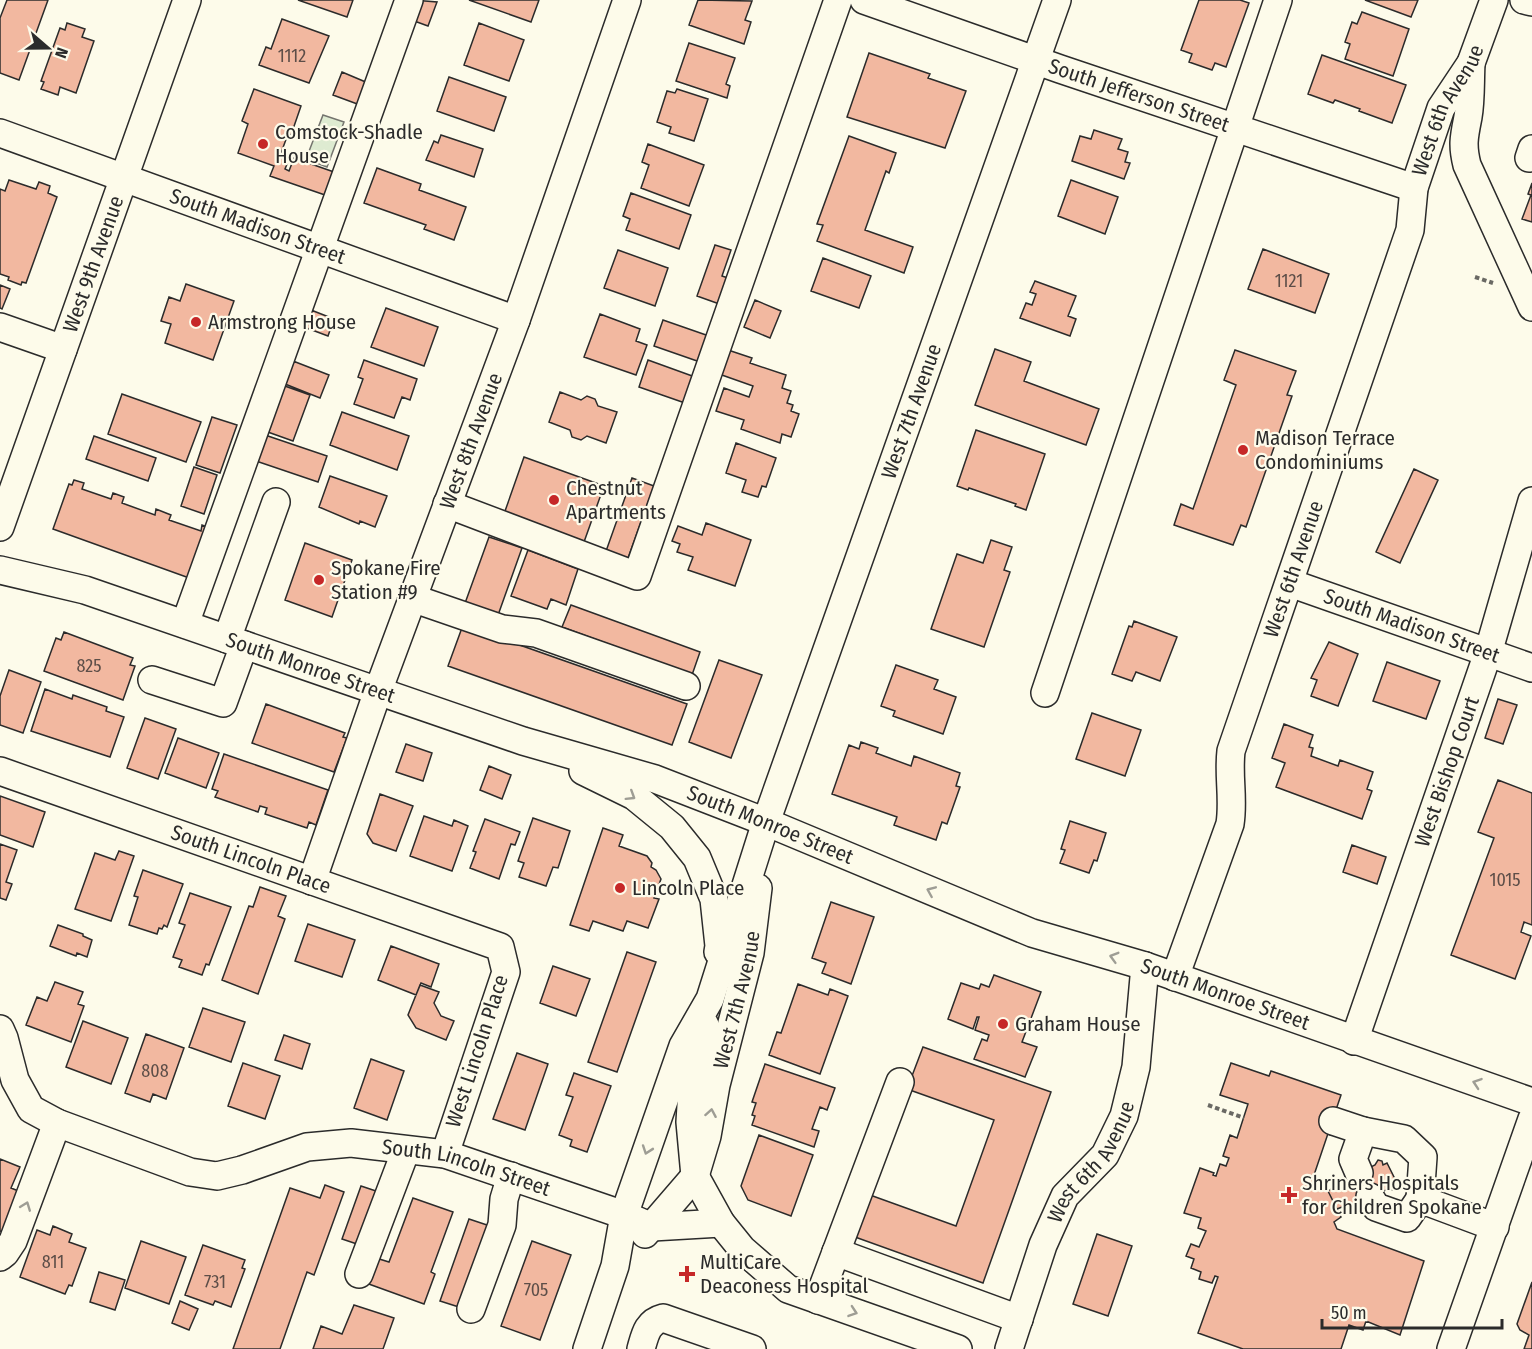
<svg xmlns="http://www.w3.org/2000/svg" width="1532" height="1349" font-family="'Fira Sans Condensed',sans-serif">
	<style>
		.green { fill: #deebd1; stroke: #74746e; stroke-width: 1.5 }
		.building { fill: #f2b8a0; stroke: #2b2b2b; stroke-width: 1.5 }
		.lines { fill: none; stroke-linecap: round; stroke-linejoin: round }
		.minor-casing { stroke: #2b2b2b; stroke-width: 30 }
		.path { stroke: #6a6964; stroke-width: 4; stroke-dasharray: 4.5 3; stroke-linecap: butt }
		.minor { stroke: #fdfbea; stroke-width: 27 }
		.oneway { stroke: #9e9d94 }
		.poi-dot { fill: #c62828; stroke: #fdfbea; stroke-width: 2 }
		.labels { text-anchor: middle; stroke-width: 4.5; stroke-linejoin: round; paint-order: stroke }
		.number-label { font-size: 18px; fill: #5d4e48 }
		.street-label { font-size: 21px; fill: #2b2b2b; stroke: #fdfbea }
		.poi-label { font-size: 21px; fill: #2b2b2b; stroke: #fdfbea; text-anchor: start }
	</style>
	<rect width="100%" height="100%" fill="#fdfbea"/>
	<!-- green -->
	<path class="green" d="M 323,115 L 344,122 L 327,167 L 306,159 Z"/>
	<!-- building -->
	<path class="building" d="M 7,0 L 48,0 L 19,80 L 0,73 L 0,18 Z
		M 298,0 L 353,0 L 347,17 Z
		M 413,0 L 437,2 L 428,26 L 406,18 Z
		M 469,0 L 539,0 L 531,22 Z
		M 698,0 L 752,1 L 745,20 L 751,22 L 744,44 L 689,25 Z
		M 1199,0 L 1240,0 L 1249,3 L 1226,67 L 1215,63 L 1212,70 L 1189,62 L 1192,54 L 1181,50 Z
		M 1365,0 L 1418,0 L 1411,17 Z
		M 1362,12 L 1409,29 L 1393,76 L 1345,59 L 1350,44 L 1345,42 L 1352,22 L 1357,24 Z
		M 282,19 L 329,36 L 309,83 L 259,65 L 266,47 L 271,49 Z
		M 67,23 L 85,29 L 82,37 L 94,41 L 76,93 L 60,87 L 58,95 L 41,89 L 44,82 L 41,81 L 60,28 L 65,30 Z
		M 479,23 L 524,40 L 509,81 L 464,65 Z
		M 689,43 L 735,58 L 726,84 L 730,86 L 727,98 L 676,81 Z
		M 869,53 L 930,74 L 928,78 L 966,91 L 945,148 L 847,117 Z
		M 1322,55 L 1406,85 L 1392,123 L 1359,111 L 1360,109 L 1335,100 L 1333,103 L 1308,94 Z
		M 342,72 L 368,83 L 360,105 L 333,95 Z
		M 449,77 L 506,97 L 494,131 L 437,111 Z
		M 254,89 L 301,106 L 291,135 L 288,134 L 281,153 L 290,157 L 285,169 L 289,171 L 294,158 L 334,172 L 325,195 L 270,176 L 274,166 L 238,153 L 248,124 L 242,121 Z
		M 677,89 L 708,99 L 694,141 L 669,133 L 671,127 L 657,122 L 667,91 L 675,93 Z
		M 1094,130 L 1122,139 L 1118,149 L 1128,152 L 1125,162 L 1130,163 L 1124,179 L 1072,161 L 1080,136 L 1091,139 Z
		M 441,135 L 483,149 L 474,177 L 426,160 L 434,141 L 438,143 Z
		M 849,136 L 896,153 L 889,173 L 886,171 L 865,230 L 913,247 L 904,273 L 817,241 L 823,225 L 817,224 Z
		M 648,144 L 704,165 L 689,206 L 641,188 L 649,165 L 642,162 Z
		M 377,168 L 421,184 L 419,190 L 466,207 L 454,240 L 424,229 L 426,225 L 364,203 Z
		M 9,180 L 36,189 L 39,182 L 50,186 L 48,193 L 57,197 L 26,283 L 22,282 L 21,285 L 8,280 L 9,277 L 0,274 L 0,189 L 5,191 Z
		M 1071,180 L 1118,197 L 1105,234 L 1058,216 Z
		M 1532,183 L 1532,222 L 1522,219 L 1531,195 L 1528,194 Z
		M 631,193 L 691,215 L 679,249 L 626,230 L 630,219 L 623,216 Z
		M 715,245 L 731,250 L 722,276 L 734,280 L 725,306 L 697,296 Z
		M 1263,249 L 1329,274 L 1315,313 L 1248,289 Z
		M 618,250 L 668,268 L 655,306 L 604,288 Z
		M 823,258 L 871,276 L 859,308 L 811,291 Z
		M 1035,281 L 1076,296 L 1068,316 L 1076,319 L 1070,336 L 1020,318 L 1026,303 L 1032,305 L 1036,294 L 1030,292 Z
		M 186,284 L 234,301 L 213,360 L 165,343 L 171,324 L 161,321 L 169,297 L 180,301 Z
		M 0,285 L 10,289 L 2,309 L 0,308 Z
		M 755,300 L 781,311 L 770,338 L 744,327 Z
		M 386,308 L 438,327 L 424,366 L 371,347 Z
		M 311,310 L 334,319 L 328,336 L 304,327 Z
		M 600,314 L 640,329 L 636,341 L 647,345 L 636,375 L 584,357 Z
		M 663,320 L 709,336 L 700,362 L 654,346 Z
		M 995,349 L 1031,362 L 1024,381 L 1099,409 L 1086,445 L 975,405 Z
		M 728,350 L 752,358 L 750,363 L 786,375 L 782,388 L 791,391 L 787,403 L 793,405 L 791,411 L 799,414 L 791,437 L 782,434 L 780,443 L 741,429 L 744,420 L 716,411 L 724,388 L 749,397 L 753,386 L 719,374 Z
		M 1235,350 L 1296,371 L 1287,395 L 1292,396 L 1246,527 L 1241,525 L 1233,545 L 1174,525 L 1181,504 L 1193,509 L 1236,385 L 1224,380 Z
		M 364,360 L 417,379 L 410,400 L 402,397 L 394,418 L 354,404 L 363,379 L 358,377 Z
		M 648,360 L 695,377 L 685,403 L 639,387 Z
		M 293,361 L 329,375 L 320,398 L 285,384 Z
		M 282,385 L 310,395 L 293,441 L 265,431 Z
		M 560,392 L 581,400 L 587,396 L 595,399 L 598,406 L 617,412 L 606,443 L 587,436 L 581,440 L 572,437 L 570,430 L 549,422 Z
		M 122,394 L 201,422 L 186,462 L 108,434 Z
		M 342,412 L 409,436 L 397,470 L 330,445 Z
		M 212,417 L 237,425 L 220,473 L 196,465 Z
		M 976,430 L 1045,454 L 1026,510 L 1015,506 L 1016,504 L 969,488 L 968,490 L 957,486 Z
		M 265,435 L 327,456 L 318,482 L 256,461 Z
		M 94,436 L 156,458 L 148,481 L 86,459 Z
		M 736,443 L 776,458 L 766,487 L 762,486 L 758,497 L 742,492 L 746,480 L 726,473 Z
		M 524,457 L 604,486 L 584,542 L 504,514 Z
		M 194,467 L 217,475 L 204,514 L 181,506 Z
		M 1414,469 L 1438,480 L 1400,563 L 1376,552 Z
		M 330,476 L 387,496 L 375,527 L 360,521 L 359,524 L 319,507 Z
		M 632,478 L 654,486 L 627,561 L 605,554 Z
		M 74,480 L 84,483 L 82,489 L 111,499 L 113,493 L 124,497 L 122,503 L 155,515 L 156,509 L 171,515 L 169,520 L 201,531 L 202,525 L 210,528 L 192,579 L 53,529 L 69,484 L 72,485 Z
		M 706,523 L 751,540 L 735,586 L 688,570 L 693,557 L 677,552 L 680,544 L 672,541 L 678,526 L 702,535 Z
		M 489,537 L 522,548 L 497,618 L 464,606 Z
		M 991,540 L 1012,547 L 1004,570 L 1010,572 L 984,647 L 931,629 L 957,554 L 983,563 Z
		M 305,543 L 352,560 L 332,617 L 285,600 Z
		M 528,550 L 578,569 L 566,605 L 551,599 L 547,609 L 511,596 Z
		M 571,605 L 700,652 L 692,675 L 562,627 Z
		M 1134,621 L 1177,637 L 1160,681 L 1136,672 L 1132,681 L 1112,674 L 1129,626 L 1132,627 Z
		M 463,625 L 687,704 L 672,745 L 448,666 Z
		M 64,632 L 133,658 L 130,665 L 135,666 L 123,700 L 44,671 L 56,638 L 61,640 Z
		M 1329,642 L 1358,654 L 1338,706 L 1311,696 L 1317,680 L 1311,678 Z
		M 719,660 L 762,675 L 731,758 L 689,742 Z
		M 1387,662 L 1440,681 L 1426,719 L 1373,701 Z
		M 896,665 L 938,680 L 934,689 L 956,697 L 943,734 L 893,716 L 895,711 L 881,706 Z
		M 9,670 L 41,682 L 23,733 L 0,725 L 0,696 Z
		M 45,689 L 72,699 L 73,695 L 107,707 L 106,711 L 124,717 L 110,757 L 31,731 Z
		M 1498,699 L 1517,705 L 1503,744 L 1485,738 Z
		M 266,704 L 345,733 L 343,737 L 347,738 L 334,772 L 252,743 Z
		M 1092,713 L 1141,730 L 1125,776 L 1076,759 Z
		M 145,718 L 176,729 L 158,779 L 127,768 Z
		M 1284,724 L 1313,735 L 1309,747 L 1313,748 L 1311,756 L 1338,766 L 1340,760 L 1373,772 L 1367,789 L 1372,791 L 1362,819 L 1276,787 L 1285,763 L 1272,758 Z
		M 178,738 L 219,753 L 206,788 L 165,773 Z
		M 861,742 L 878,748 L 876,753 L 911,766 L 914,756 L 960,773 L 956,786 L 960,787 L 947,824 L 942,822 L 936,840 L 894,825 L 897,817 L 832,794 L 849,745 L 859,749 Z
		M 406,744 L 432,753 L 423,781 L 396,772 Z
		M 224,754 L 328,790 L 316,825 L 309,822 L 307,828 L 265,814 L 267,808 L 260,806 L 258,812 L 215,797 L 218,791 L 212,789 Z
		M 489,766 L 511,775 L 502,799 L 480,790 Z
		M 1498,780 L 1532,793 L 1532,925 L 1524,922 L 1521,932 L 1531,936 L 1515,979 L 1451,955 L 1494,838 L 1478,832 Z
		M 380,794 L 413,806 L 396,851 L 373,843 L 367,834 Z
		M 0,796 L 45,812 L 33,847 L 0,835 Z
		M 424,816 L 452,826 L 454,820 L 468,826 L 452,871 L 410,856 Z
		M 533,818 L 570,831 L 558,868 L 553,867 L 546,886 L 519,877 L 524,863 L 518,861 Z
		M 485,819 L 520,832 L 515,845 L 511,844 L 499,879 L 470,868 L 476,852 L 473,851 Z
		M 1070,821 L 1106,833 L 1097,861 L 1094,860 L 1089,873 L 1060,863 L 1065,850 L 1061,849 Z
		M 603,828 L 623,835 L 619,846 L 647,856 L 652,863 L 651,867 L 656,870 L 661,879 L 654,898 L 659,899 L 648,928 L 627,921 L 623,931 L 593,921 L 589,931 L 570,925 Z
		M 0,844 L 17,850 L 6,882 L 12,884 L 6,900 L 0,898 Z
		M 1352,845 L 1386,857 L 1377,884 L 1343,872 Z
		M 119,851 L 134,856 L 111,921 L 75,909 L 95,853 L 115,860 Z
		M 143,870 L 183,884 L 167,927 L 164,925 L 162,929 L 159,928 L 157,934 L 129,925 L 138,897 L 134,896 Z
		M 260,887 L 286,896 L 278,916 L 285,919 L 258,994 L 222,980 L 249,906 L 253,907 Z
		M 190,893 L 231,907 L 209,965 L 206,964 L 202,975 L 179,967 L 182,960 L 173,957 L 185,925 L 179,923 Z
		M 831,902 L 874,917 L 851,984 L 822,973 L 826,963 L 812,958 Z
		M 308,924 L 355,940 L 342,977 L 295,961 Z
		M 58,925 L 83,934 L 83,936 L 92,940 L 87,957 L 77,953 L 76,956 L 50,946 Z
		M 391,946 L 439,964 L 431,987 L 421,983 L 416,995 L 378,980 Z
		M 627,952 L 656,962 L 617,1072 L 588,1062 Z
		M 553,966 L 590,979 L 576,1016 L 540,1003 Z
		M 994,975 L 1041,992 L 1022,1042 L 1037,1047 L 1025,1077 L 974,1059 L 982,1039 L 987,1041 L 989,1035 L 975,1030 L 979,1017 L 977,1017 L 973,1029 L 948,1019 L 961,983 L 979,989 L 981,984 L 989,987 Z
		M 55,982 L 83,992 L 78,1004 L 84,1006 L 71,1042 L 26,1025 L 37,997 L 47,1001 Z
		M 798,984 L 828,995 L 830,989 L 848,996 L 820,1074 L 769,1055 L 777,1032 L 781,1033 Z
		M 420,985 L 439,992 L 434,1003 L 441,1016 L 454,1021 L 446,1040 L 416,1028 L 408,1015 Z
		M 203,1008 L 245,1022 L 231,1062 L 189,1047 Z
		M 83,1021 L 128,1038 L 111,1084 L 66,1067 Z
		M 146,1034 L 184,1048 L 166,1099 L 153,1094 L 150,1102 L 125,1093 Z
		M 284,1035 L 310,1044 L 302,1069 L 275,1060 Z
		M 923,1047 L 1051,1092 L 983,1283 L 855,1237 L 870,1195 L 956,1226 L 994,1120 L 907,1089 Z
		M 517,1053 L 548,1064 L 525,1130 L 493,1119 Z
		M 371,1059 L 404,1071 L 387,1120 L 354,1108 Z
		M 243,1063 L 280,1076 L 265,1119 L 228,1106 Z
		M 1231,1063 L 1269,1076 L 1271,1071 L 1341,1095 L 1313,1178 L 1316,1185 L 1324,1182 L 1328,1191 L 1341,1217 L 1334,1222 L 1337,1229 L 1424,1261 L 1400,1335 L 1366,1321 L 1363,1330 L 1349,1325 L 1341,1349 L 1243,1349 L 1198,1333 L 1218,1277 L 1215,1276 L 1212,1283 L 1199,1279 L 1201,1272 L 1191,1268 L 1194,1259 L 1186,1256 L 1191,1244 L 1199,1247 L 1206,1231 L 1198,1228 L 1201,1218 L 1184,1213 L 1200,1168 L 1214,1173 L 1213,1175 L 1216,1176 L 1220,1164 L 1226,1166 L 1229,1158 L 1223,1156 L 1230,1135 L 1237,1138 L 1248,1104 L 1220,1095 Z
		M 765,1064 L 835,1088 L 827,1110 L 820,1107 L 812,1129 L 819,1131 L 814,1147 L 752,1125 L 755,1116 L 752,1115 L 756,1103 L 752,1102 Z
		M 574,1073 L 611,1086 L 587,1152 L 570,1146 L 572,1140 L 559,1135 L 573,1097 L 566,1095 Z
		M 759,1135 L 813,1155 L 791,1216 L 748,1200 L 741,1186 Z
		M 0,1159 L 20,1167 L 11,1188 L 21,1192 L 10,1236 L 0,1231 Z
		M 1378,1160 L 1382,1161 L 1383,1165 L 1387,1163 L 1396,1181 L 1393,1183 L 1393,1190 L 1388,1189 L 1370,1197 L 1349,1207 L 1348,1211 L 1343,1209 L 1342,1207 L 1337,1209 L 1328,1191 L 1333,1188 L 1333,1182 L 1338,1183 L 1375,1165 Z
		M 325,1185 L 344,1192 L 314,1275 L 307,1272 L 280,1349 L 233,1349 L 290,1188 L 320,1198 Z
		M 361,1186 L 376,1191 L 357,1244 L 342,1239 Z
		M 413,1198 L 453,1212 L 431,1272 L 435,1274 L 424,1304 L 366,1283 L 376,1258 L 389,1262 Z
		M 469,1219 L 490,1226 L 462,1308 L 440,1301 Z
		M 53,1226 L 72,1234 L 69,1242 L 86,1248 L 72,1286 L 69,1285 L 65,1294 L 20,1277 L 37,1230 L 50,1235 Z
		M 1097,1234 L 1132,1246 L 1108,1316 L 1073,1304 Z
		M 141,1241 L 186,1257 L 169,1304 L 125,1288 Z
		M 532,1241 L 571,1255 L 540,1340 L 501,1326 Z
		M 203,1245 L 245,1260 L 242,1268 L 245,1269 L 231,1307 L 215,1301 L 213,1305 L 185,1295 Z
		M 99,1272 L 125,1280 L 115,1310 L 90,1302 Z
		M 1532,1282 L 1532,1349 L 1524,1349 L 1529,1335 L 1520,1330 L 1517,1324 Z
		M 180,1301 L 198,1309 L 189,1330 L 172,1323 Z
		M 354,1305 L 394,1318 L 383,1349 L 313,1349 L 321,1326 L 342,1334 Z"/>
	<g class="lines">
		<defs>
			<g id="minor">
				<path id="s1" d="M 864,0 L 1060,69 L 1414,188"/>
				<path d="M 1524,0 L 1532,2"/>
				<path d="M 1471,63 C 1470,81 1471,100 1468,117 C 1464,137 1462,145 1467,165 L 1532,307"/>
				<path id="s2" d="M 0,133 L 516,320"/>
				<path d="M 1529,158 L 1532,149"/>
				<path d="M 0,327 L 63,349"/>
				<path d="M 447,504 L 637,576 L 838,0"/>
				<path id="s3" d="M 0,527 L 187,0"/>
				<path id="s4" d="M 0,570 L 85,590 L 523,741 L 655,779 L 766,822 L 1032,933 L 1145,966 L 1532,1102"/>
				<path id="s5" d="M 1290,583 L 1532,668"/>
				<path d="M 412,598 L 502,629 L 536,633 L 686,686"/>
				<path d="M 185,624 L 409,0"/>
				<path d="M 227,639 L 276,502"/>
				<path d="M 152,680 L 223,703 L 244,645"/>
				<path d="M 1045,693 L 1278,0"/>
				<path id="s6" d="M 0,771 L 500,947 L 506,972 L 445,1154"/>
				<path d="M 583,771 L 634,796 L 672,827 L 697,858 L 714,899 L 719,946 L 718,952"/>
				<path id="s7" d="M 312,881 L 378,691 L 516,320 L 627,0"/>
				<path id="s8" d="M 1175,977 L 1230,824 C 1234,798 1228,777 1231,751 L 1410,230 L 1414,188 L 1441,108 L 1471,63 L 1494,0"/>
				<path d="M 705,1025 L 692,1089 L 690,1122 L 695,1176 L 721,1223 L 742,1249 L 788,1289 L 958,1349"/>
				<path id="s9" d="M 0,1029 L 4,1038 L 15,1080 L 31,1109 L 57,1123 L 190,1172 L 217,1176 L 242,1170 L 307,1147 L 351,1143 L 445,1154 L 624,1215 L 652,1227 L 721,1223"/>
				<path id="s10" d="M 1354,1041 L 1488,653 L 1532,501"/>
				<path d="M 1333,1121 L 1363,1131"/>
				<path d="M 1359,1173 L 1353,1159 L 1363,1131 L 1404,1139 L 1423,1157 L 1420,1199"/>
				<path d="M 1370,1197 L 1376,1207 L 1407,1218 L 1420,1199 L 1495,1227"/>
				<path id="s11" d="M 645,1234 L 695,1176 L 707,1136 L 716,1085 L 750,953 L 758,888"/>
				<path d="M 836,1252 L 1019,1319"/>
				<path d="M 0,1257 L 5,1253 L 13,1241 L 57,1123"/>
				<path d="M 359,1274 L 406,1150"/>
				<path d="M 818,1300 L 900,1082"/>
				<path d="M 471,1309 L 502,1225 L 504,1199 L 511,1176"/>
				<path id="s12" d="M 587,1349 L 615,1266 L 624,1215 L 683,1046 L 710,999 L 766,822 L 1057,0"/>
				<path d="M 641,1349 C 645,1335 647,1322 663,1318 L 752,1349"/>
				<path id="s13" d="M 1009,1349 L 1043,1245 L 1065,1196 L 1105,1155 L 1124,1116 L 1136,1067 L 1145,966"/>
				<path d="M 1451,1349 L 1532,1119"/>
			</g>
		</defs>
		<!-- minor casing -->
		<use href="#minor" class="minor-casing"/>
		<!-- path -->
		<path class="path" d="M 1475,277 L 1493,283
			M 1208,1105 L 1244,1118"/>
		<!-- minor -->
		<use href="#minor" class="minor"/>
	</g>
	<!-- one-way arrows -->
	<defs><path id="oneway-chevron" d="M-2-3.5L2.5 0L-2 3.5" fill="none" stroke-width="1.6" stroke-linecap="round" stroke-linejoin="round" transform="scale(1.5)"/></defs>
	<g class="oneway">
		<use href="#oneway-chevron" transform="translate(631 796) rotate(32)"/>
		<use href="#oneway-chevron" transform="translate(931 891) rotate(-157)"/>
		<use href="#oneway-chevron" transform="translate(1114 957) rotate(-164)"/>
		<use href="#oneway-chevron" transform="translate(1477 1083) rotate(-161)"/>
		<use href="#oneway-chevron" transform="translate(711 1113) rotate(-80)"/>
		<use href="#oneway-chevron" transform="translate(647 1150) rotate(109)"/>
		<use href="#oneway-chevron" transform="translate(26 1206) rotate(-69)"/>
		<use href="#oneway-chevron" transform="translate(853 1312) rotate(19)"/>
	</g>
	<!-- markers -->
	<g class="poi-dot">
		<circle cx="263" cy="144" r="6"/>
		<circle cx="196" cy="322" r="6"/>
		<circle cx="1243" cy="450" r="6"/>
		<circle cx="554" cy="500" r="6"/>
		<circle cx="319" cy="580" r="6"/>
		<circle cx="620" cy="888" r="6"/>
		<circle cx="1003" cy="1024" r="6"/>
		<path d="M1286 1186h6v6h6v6h-6v6h-6v-6h-6v-6h6z"/>
		<path d="M684 1265h6v6h6v6h-6v6h-6v-6h-6v-6h6z"/>
	</g>
	<g class="labels">
		<!-- number labels -->
		<g class="number-label">
			<text x="292" y="62">1112</text>
			<text x="1289" y="287">1121</text>
			<text x="89" y="672">825</text>
			<text x="1505" y="886">1015</text>
			<text x="155" y="1077">808</text>
			<text x="53" y="1268">811</text>
			<text x="215" y="1288">731</text>
			<text x="536" y="1296">705</text>
		</g>
		<!-- street labels -->
		<g class="street-label">
			<text dy="7" stroke="none"><textPath href="#s1" startOffset="291">South Jefferson Street</textPath></text>
			<text dy="7" stroke="none"><textPath href="#s8" startOffset="914">West 6th Avenue</textPath></text>
			<text dy="7" stroke="none"><textPath href="#s2" startOffset="274">South Madison Street</textPath></text>
			<text dy="7" stroke="none"><textPath href="#s3" startOffset="279">West 9th Avenue</textPath></text>
			<text dy="7" stroke="none"><textPath href="#s12" startOffset="994">West 7th Avenue</textPath></text>
			<text dy="7" stroke="none"><textPath href="#s7" startOffset="468">West 8th Avenue</textPath></text>
			<text dy="7" stroke="none"><textPath href="#s8" startOffset="428">West 6th Avenue</textPath></text>
			<text dy="7" stroke="none"><textPath href="#s5" startOffset="129">South Madison Street</textPath></text>
			<text dy="7" stroke="none"><textPath href="#s4" startOffset="326">South Monroe Street</textPath></text>
			<text dy="7" stroke="none"><textPath href="#s10" startOffset="285">West Bishop Court</textPath></text>
			<text dy="7" stroke="none"><textPath href="#s4" startOffset="812">South Monroe Street</textPath></text>
			<text dy="7" stroke="none"><textPath href="#s6" startOffset="266">South Lincoln Place</textPath></text>
			<text dy="7" stroke="none"><textPath href="#s4" startOffset="1298">South Monroe Street</textPath></text>
			<text dy="7" stroke="none"><textPath href="#s11" startOffset="258">West 7th Avenue</textPath></text>
			<text transform="translate(477 1051) rotate(-72)" y="7">West Lincoln Place</text>
			<text dy="7" stroke="none"><textPath href="#s13" startOffset="207">West 6th Avenue</textPath></text>
			<text dy="7" stroke="none"><textPath href="#s9" startOffset="542">South Lincoln Street</textPath></text>
		</g>
		<!-- poi labels -->
		<g class="poi-label">
			<text x="275" y="139">Comstock-Shadle<tspan x="275" dy="24">House</tspan></text>
			<text x="208" y="329">Armstrong House</text>
			<text x="1255" y="445">Madison Terrace<tspan x="1255" dy="24">Condominiums</tspan></text>
			<text x="566" y="495">Chestnut<tspan x="566" dy="24">Apartments</tspan></text>
			<text x="331" y="575">Spokane Fire<tspan x="331" dy="24">Station #9</tspan></text>
			<text x="632" y="895">Lincoln Place</text>
			<text x="1015" y="1031">Graham House</text>
			<text x="1302" y="1190">Shriners Hospitals<tspan x="1302" dy="24">for Children Spokane</tspan></text>
			<text x="700" y="1269">MultiCare<tspan x="700" dy="24">Deaconess Hospital</tspan></text>
		</g>
	</g>
	<!-- north arrow -->
	<g transform="translate(48 48) rotate(110)" stroke="#fdfbea" stroke-width="4.5" paint-order="stroke">
	<path d="M0-4.5L10 22L0 15L-10 22Z" fill="#2b2b2b"/>
	<text y="-9" font-size="16" font-weight="bold" text-anchor="middle" fill="#2b2b2b">N</text>
	</g>
	<!-- scale -->
	<path d="M1322 1319v9h180v-9" fill="none" stroke="#2b2b2b" stroke-width="3"/>
	<text x="1331" y="1319" font-size="18" fill="#2b2b2b" stroke="#fdfbea" stroke-width="4.5" paint-order="stroke">50 m</text>
</svg>
